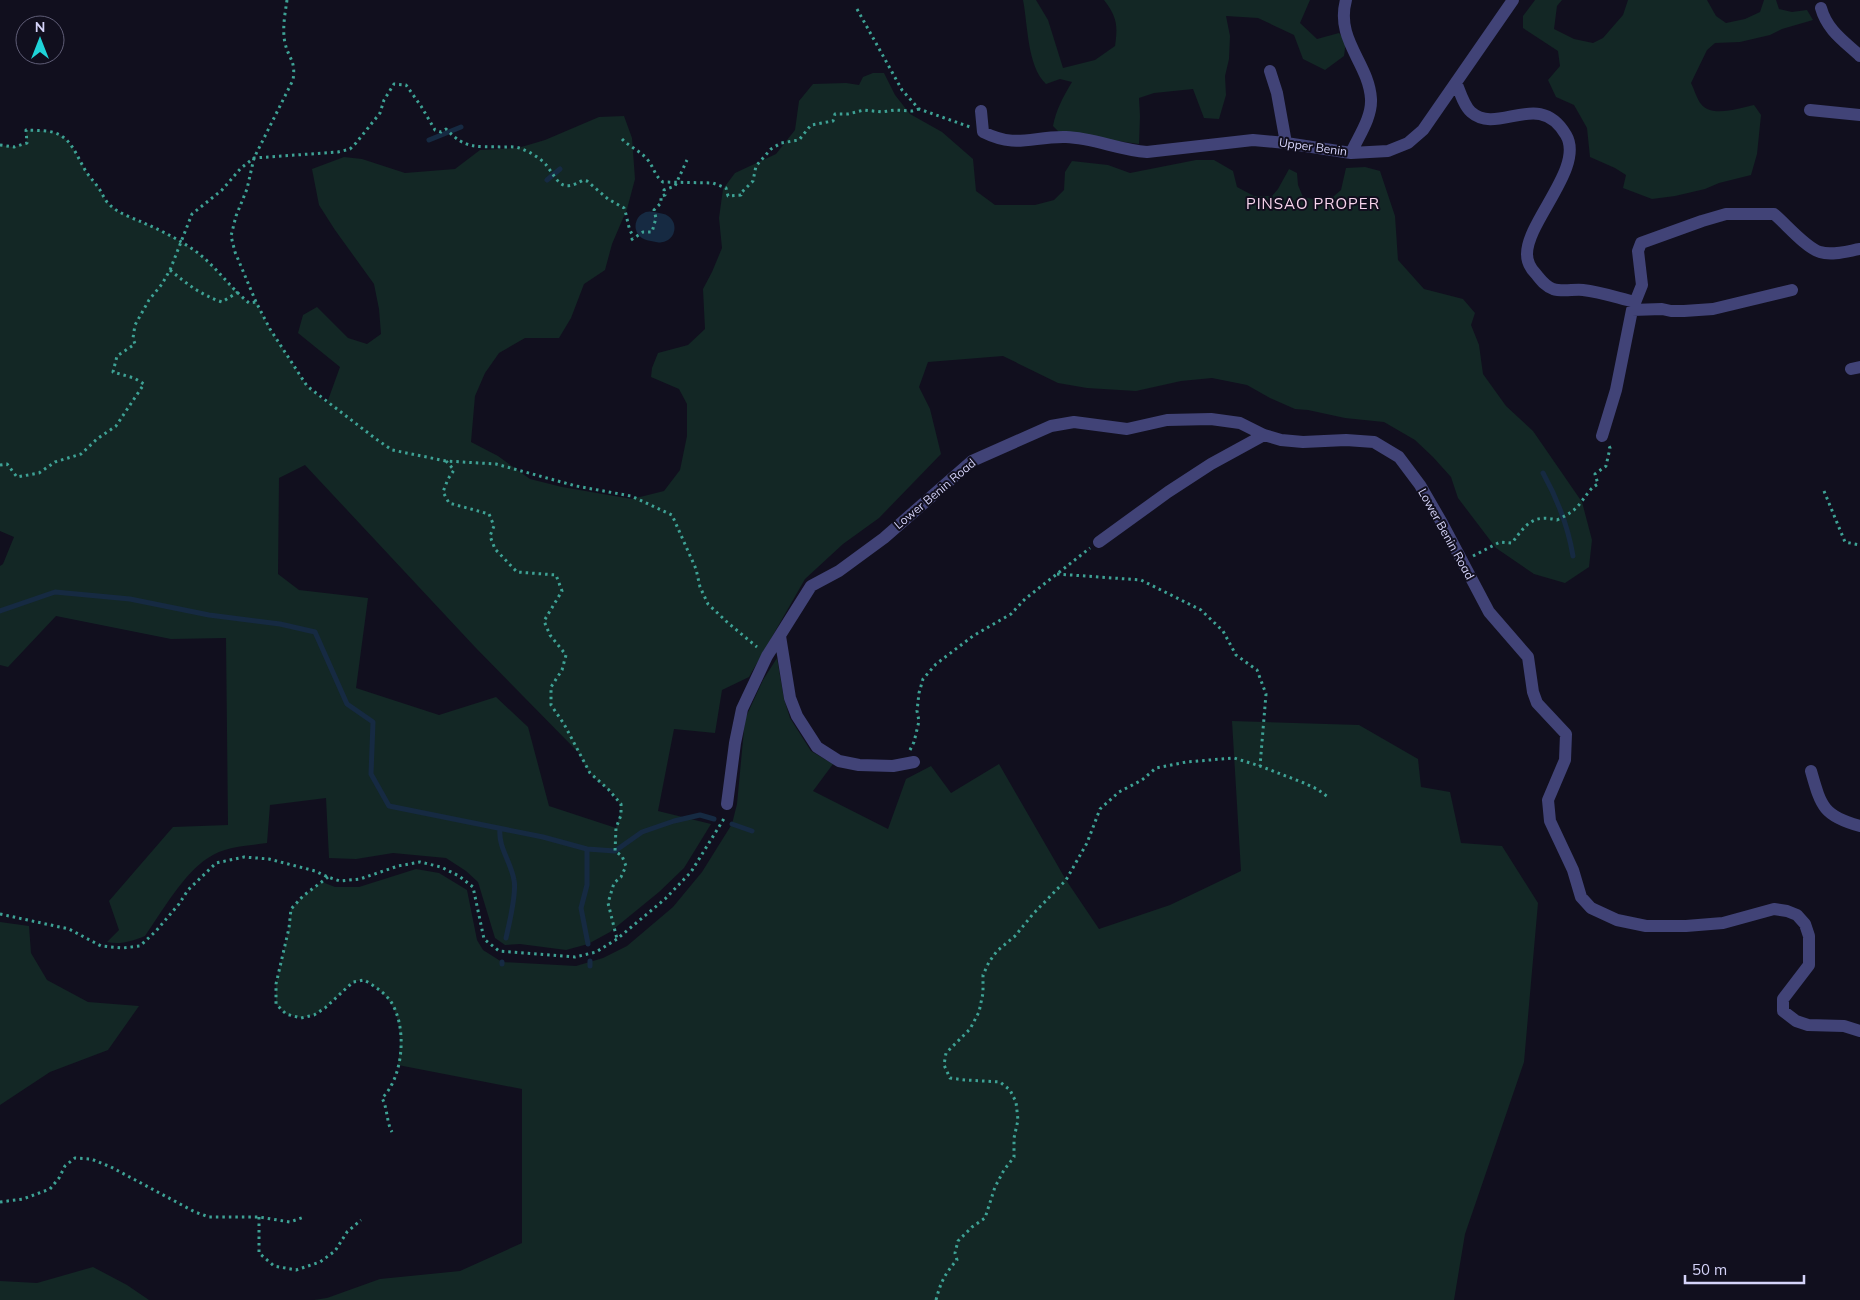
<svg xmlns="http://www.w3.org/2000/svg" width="1860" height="1300" font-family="Mulish,sans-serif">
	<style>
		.green { fill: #132725; fill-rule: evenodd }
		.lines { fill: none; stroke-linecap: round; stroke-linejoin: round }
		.stream { stroke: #162a42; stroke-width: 5 }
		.river { stroke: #162a42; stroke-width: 29 }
		.path { stroke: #3ea295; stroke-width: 3; stroke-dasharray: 2.5 4; stroke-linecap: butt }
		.minor { stroke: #414377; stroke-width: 12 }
		.labels { text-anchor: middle; stroke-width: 4; stroke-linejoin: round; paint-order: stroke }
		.street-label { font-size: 12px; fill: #d5d3f9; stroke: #110f1e }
		.quarter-label { font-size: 15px; letter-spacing: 1px; fill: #f9d5ee; stroke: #110f1e }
	</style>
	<rect width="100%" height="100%" fill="#110f1e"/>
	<!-- green -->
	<path class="green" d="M 1023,0 L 1036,0 L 1048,20 L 1063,68 L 1095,60 L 1115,46 C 1118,25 1117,17 1104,0 L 1310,0 L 1300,23 L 1317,39 L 1339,33 L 1346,41 L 1344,56 L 1325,70 L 1303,59 L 1294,35 L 1258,18 L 1226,16 L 1230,36 L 1229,59 L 1225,76 L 1226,95 L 1219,119 L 1204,118 L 1193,89 L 1154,93 L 1139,98 L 1140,116 L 1139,144 L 1060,133 L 1053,126 C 1056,110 1063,97 1072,82 L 1060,79 L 1046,84 C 1027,66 1028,25 1023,0 Z
		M 1535,0 L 1562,0 L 1557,6 L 1554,29 L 1574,39 L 1593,43 L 1603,38 L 1623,15 L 1628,0 L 1707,0 L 1716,16 L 1726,23 L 1745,19 L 1760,12 L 1764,0 L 1776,0 L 1779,9 L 1792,12 L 1807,10 L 1813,20 L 1782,29 L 1770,35 L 1740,42 L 1715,43 L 1707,50 L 1691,83 C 1694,89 1697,99 1701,104 C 1712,118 1740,108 1754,105 L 1761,115 L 1757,154 L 1751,175 L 1719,183 L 1705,189 L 1675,196 L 1652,199 L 1623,188 L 1626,175 L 1615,168 L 1590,157 L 1587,128 L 1578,112 L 1574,105 L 1556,97 L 1548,80 L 1560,66 L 1558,51 L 1523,28 L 1523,16 Z
		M 873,73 L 884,73 L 895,95 L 910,114 L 942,132 L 973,159 L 976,191 L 995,205 L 1035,205 L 1054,200 L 1064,190 L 1065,172 L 1072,161 L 1108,165 L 1130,173 L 1196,160 L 1214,160 L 1233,171 L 1237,187 L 1254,196 L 1272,196 L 1278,189 L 1289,169 L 1297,173 L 1298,185 L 1303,197 L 1327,202 L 1341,190 L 1346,168 L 1365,167 L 1380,171 L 1395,216 L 1398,260 L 1424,289 L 1463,299 L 1475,313 L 1471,325 L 1479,345 L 1483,374 L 1506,406 L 1533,431 L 1582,502 L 1592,540 L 1589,567 L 1565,583 L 1534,574 L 1496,548 L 1458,498 L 1451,477 L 1433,457 L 1415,440 L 1384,422 L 1345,418 L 1308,410 L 1295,409 L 1270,398 L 1247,385 L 1212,378 L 1181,381 L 1136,391 L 1087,388 L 1058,383 L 1003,356 L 928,362 L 919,387 L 930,409 L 941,454 L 879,518 L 843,544 L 805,579 L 749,677 L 722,690 L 715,733 L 674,729 L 658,811 L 711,824 L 684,868 L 659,892 L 610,932 L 588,944 L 566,950 L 520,944 L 505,945 L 495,938 L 478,882 L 466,871 L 446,858 L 393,853 L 356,859 L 329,858 L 326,798 L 270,805 L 267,843 C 247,846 225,846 208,858 C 184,873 161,913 145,936 C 132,941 121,945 107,942 L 119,930 L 109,901 L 173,827 L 228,825 L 226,638 L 171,639 L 56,616 L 8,667 L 0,665 L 0,566 L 3,564 L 14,537 L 0,531 L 0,145 L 14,147 L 27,143 L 26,130 C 37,131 53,129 63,137 C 73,144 78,158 84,168 C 88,176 95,182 100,190 C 103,195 105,201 110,205 C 119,214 133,218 144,223 C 160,230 176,238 191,248 C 214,263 228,286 249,303 L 256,302 L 270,329 L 307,386 L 327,403 L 340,367 L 298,333 L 303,315 L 317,307 L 348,338 L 367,344 L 381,334 L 379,309 L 374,284 L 335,230 L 319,205 L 312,169 L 344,157 L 362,159 L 405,173 L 455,169 L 480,150 L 518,148 L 545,140 L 599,117 L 624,116 L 632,138 L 635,179 L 627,209 L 612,244 L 605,270 L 584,284 L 571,318 L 559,338 L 525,338 L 499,353 L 485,373 L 475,396 L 471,442 L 498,456 L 530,479 L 562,487 L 632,499 L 664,491 L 680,470 L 687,436 L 687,404 L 679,389 L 651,377 L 652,368 L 658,353 L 688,345 L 705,329 L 703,289 L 712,272 L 722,248 L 719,218 L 723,189 L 735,173 L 776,154 L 795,130 L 799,101 L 813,84 L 846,83 L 859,85 L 863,77 ZM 305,465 L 475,647 L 578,752 C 582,759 585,767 590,773 C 608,795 629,793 616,828 L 549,806 L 528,727 L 496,697 L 439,715 L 356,688 L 368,598 L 299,590 L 278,574 L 279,478 Z
		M 777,658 L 784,699 L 790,718 L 811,751 L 833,764 L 813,791 L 888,829 L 906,779 L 931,766 L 951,793 L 999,764 L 1066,880 L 1099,929 L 1170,905 L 1241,871 L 1232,721 L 1359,725 L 1418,759 L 1421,787 L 1450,792 L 1461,843 L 1502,846 L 1538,903 L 1524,1062 L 1465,1234 L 1454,1300 L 314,1300 L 327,1298 L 380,1279 L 460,1271 L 522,1243 L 522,1089 L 398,1065 C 403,1026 400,1000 364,980 L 353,982 L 325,1008 L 314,1015 L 301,1018 L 286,1014 L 276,1004 L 276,984 L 289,928 L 291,909 L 303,896 L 322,882 L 335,887 L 359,887 L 416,869 L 439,873 L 467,890 L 477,940 L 483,950 L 502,962 L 576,966 L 603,958 L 627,946 L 673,907 L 702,872 L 732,824 L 737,804 L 745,719 L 763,680 Z
		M 0,922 L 29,926 L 31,953 L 47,980 L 88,1002 L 139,1006 L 108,1050 L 50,1072 L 0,1105 Z
		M 93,1267 L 127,1285 L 149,1300 L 0,1300 L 0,1281 L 37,1283 Z"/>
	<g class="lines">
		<!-- stream -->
		<path class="stream" d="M 429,140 L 461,127
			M 547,180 L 560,169
			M 1543,473 C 1558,500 1568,526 1573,556
			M 0,611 L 55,592 L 130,599 L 209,615 L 280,624 L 315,632 L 347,704 L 373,722 L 371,774 L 389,806 L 543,837 L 587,849 L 615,851 L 642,832 L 674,821 L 700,815 L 714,819
			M 732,824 L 752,831
			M 500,829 C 498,847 511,862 514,880 C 517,893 509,924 506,938
			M 587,849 L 587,885 L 581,908 L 588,944
			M 590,961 L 590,966
			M 502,964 L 502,962"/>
		<!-- river -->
		<path class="river" d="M 650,226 L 660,228"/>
		<!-- path -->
		<path class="path" d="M 287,0 C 285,14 282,29 285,43 C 289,60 296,60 293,80 L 254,158 L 247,189 L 236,216 L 231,236 L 235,252 L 256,302 L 270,329 L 307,386 L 376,439 L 392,450 L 446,461 L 496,464 L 576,486 L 631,496 L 672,515 L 696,569 L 700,587 L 708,604 L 727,622 L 757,647
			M 857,9 L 902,90 L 919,109 L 970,127
			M 622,139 C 630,147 640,151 647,159 C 654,167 654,175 663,182 L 713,183 L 726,188 L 728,196 L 741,195 L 741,193 L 753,181 L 756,166 L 771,149 L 781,143 L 799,140 L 811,125 L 833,121 L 835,114 L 848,114 L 864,110 L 882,112 L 895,110 L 912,111 L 919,109
			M 0,145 L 14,147 L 27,143 L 26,130 C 37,131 53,129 63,137 C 73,144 78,158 84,168 C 88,176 95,182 100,190 C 103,195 105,201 110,205 C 119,214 133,218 144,223 C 160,230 176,238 191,248 C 214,263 228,286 249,303 L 256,302
			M 631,240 L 643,232 L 652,232 L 656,218 L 654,210 L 661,203 L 661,196 L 665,195 L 664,190 L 675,186 L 687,160
			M 170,270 C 187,284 201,295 222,302 L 238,292
			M 446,461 L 454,470 L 448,479 L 443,492 L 449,503 L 489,514 L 494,526 L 490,536 L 495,549 L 517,572 L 556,575 L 562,591 L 544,621 L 550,635 L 566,655 L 562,670 L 551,687 L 551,705 L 564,724 L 590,773 L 608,789 L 621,804 L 621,815 L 616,828 L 615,851 L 622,856 L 626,866 L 621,877 L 614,883 L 608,903 L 617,939
			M 0,465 L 7,464 L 17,477 L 39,473 L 55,462 L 81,454 L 97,439 L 116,426 L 144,384 L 134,378 L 113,372 L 117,356 L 135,344 L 133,338 L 135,325 L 149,300 L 162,284 L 170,270 L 192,214 L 222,190 L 241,168 L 254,158 L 338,152 L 350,149 L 356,143 L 380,113 L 384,100 L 394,84 L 406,85 L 421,106 L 435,130 L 441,132 L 446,129 C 466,150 476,146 503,147 C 509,147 515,146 522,149 C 530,152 542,159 547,166 C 559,182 561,193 583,180 L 587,181 L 608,199 L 624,208 C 628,218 627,228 634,237
			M 1824,491 L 1845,542 L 1860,545
			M 1473,556 L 1500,542 L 1512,543 C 1526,524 1533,514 1557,520 C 1567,515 1575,511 1581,502 C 1587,495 1589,489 1598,484 L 1595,474 L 1606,466 L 1610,448 L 1609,446
			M 1057,574 L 1141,580 L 1201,610 L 1223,631 L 1236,655 L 1257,670 L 1266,694 L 1260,766
			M 910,750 L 914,742 L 919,721 L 917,711 L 919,693 L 923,679 L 936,664 L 973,636 L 1011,614 L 1025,599 L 1090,548
			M 328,877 L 303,896 L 291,909 L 289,928 L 276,984 L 276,1004 L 286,1014 L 301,1018 L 314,1015 L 325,1008 L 353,982 L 364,980 C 373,985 382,991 389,999 C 408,1024 404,1077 382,1098 C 388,1109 386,1121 392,1132
			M 0,914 L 69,929 L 101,946 L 123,948 L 140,946 L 156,931 L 179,904 L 188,890 L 216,863 L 244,857 L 269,859 L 315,871 L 328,877 L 340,881 L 360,879 L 398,866 L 420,862 L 441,867 L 459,876 L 473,887 L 484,939 L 499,951 L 575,957 L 596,952 L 617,939 L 665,899 L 691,872 L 725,817
			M 0,1202 L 23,1199 L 50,1189 L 59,1178 L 65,1166 L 75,1158 L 91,1159 L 111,1167 L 195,1212 L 209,1217 L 259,1217 L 290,1222 L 304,1217
			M 259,1217 L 259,1253 L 274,1266 L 296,1270 L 320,1262 L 335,1251 L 347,1232 L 361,1220
			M 936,1300 C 940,1284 945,1273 957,1260 L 955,1253 L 958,1241 L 972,1227 L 985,1218 L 995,1187 L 1004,1170 L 1014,1157 L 1014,1138 L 1018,1120 L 1016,1102 L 1010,1090 L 1000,1082 L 965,1080 L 950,1078 L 944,1065 L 946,1053 L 970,1029 L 979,1012 L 983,993 L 983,975 L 989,962 L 997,951 L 1015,936 L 1033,914 L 1066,880 L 1087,843 L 1100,809 L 1119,792 L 1142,780 L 1156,768 L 1186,762 L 1234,758 L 1260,766 L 1304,783 L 1317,789 L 1328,797"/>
		<!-- minor -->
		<path class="minor" d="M 1346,0 C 1335,40 1369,63 1371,99 C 1372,118 1358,137 1351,153
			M 1821,8 C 1827,30 1844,41 1860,56
			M 1270,71 L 1277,93 L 1286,143
			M 1456,82 C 1460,92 1464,106 1471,112 C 1498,136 1539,88 1566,135 C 1585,167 1527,221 1527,254 C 1527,262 1531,269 1536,274 C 1541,280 1545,286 1553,289 C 1562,292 1574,289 1583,290 C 1601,292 1618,298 1635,302
			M 1810,110 L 1860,115
			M 981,111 L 983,132 C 1017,149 1032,136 1066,137 C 1094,138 1119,150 1147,152 L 1253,140 L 1286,143 L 1351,153 L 1388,151 L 1408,143 L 1423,130 L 1513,0
			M 1632,310 L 1662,309 L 1671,311 L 1684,311 L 1713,309 L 1792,290
			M 1851,369 L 1860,367
			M 1602,436 L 1616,390 L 1632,310 L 1642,285 L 1638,251 L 1641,243 L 1702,221 L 1726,214 L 1774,214 C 1786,224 1806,248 1820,252 C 1832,256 1848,251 1860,249
			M 1099,542 L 1168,492 L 1211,464 L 1264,435
			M 780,636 L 790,698 L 797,716 L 817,747 L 839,761 L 859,765 L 893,766 L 914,762
			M 1811,771 C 1821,806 1823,816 1860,826
			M 727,804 L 735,743 L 742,709 L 767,656 L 811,586 L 839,571 L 884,538 L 972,461 L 1051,426 L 1074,422 L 1127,429 L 1167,420 L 1211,419 L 1240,423 L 1264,435 L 1281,440 L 1303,442 L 1346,440 L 1374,442 L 1399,457 L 1420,485 L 1442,523 L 1489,612 L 1528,657 L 1533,692 L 1537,703 L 1566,734 L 1565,760 L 1548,800 L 1550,821 L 1573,870 L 1581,897 L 1591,908 L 1617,920 L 1646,926 L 1686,926 L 1723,923 L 1774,909 L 1787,911 L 1797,915 L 1805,924 L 1809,936 L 1809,965 L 1783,999 L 1783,1011 L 1796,1021 L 1808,1025 L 1844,1026 L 1860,1031"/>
	</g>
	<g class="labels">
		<!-- street labels -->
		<g class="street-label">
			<text transform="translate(1313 147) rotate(8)" y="4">Upper Benin</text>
			<text transform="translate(935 494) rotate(-40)" y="4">Lower Benin Road</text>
			<text transform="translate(1446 534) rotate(61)" y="4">Lower Benin Road</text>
		</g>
		<!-- quarter labels -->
		<g class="quarter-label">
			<text x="1313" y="209">PINSAO PROPER</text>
		</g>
	</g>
	<!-- north arrow -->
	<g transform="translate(40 40)"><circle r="24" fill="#110f1e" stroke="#5f5d76"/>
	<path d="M0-4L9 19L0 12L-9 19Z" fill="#1fd4d9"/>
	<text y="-8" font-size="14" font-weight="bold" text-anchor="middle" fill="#d5d3f9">N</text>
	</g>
	<!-- scale -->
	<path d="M1685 1275v8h119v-8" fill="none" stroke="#d5d3f9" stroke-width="2.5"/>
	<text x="1692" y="1275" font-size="15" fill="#d5d3f9" stroke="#110f1e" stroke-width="4" paint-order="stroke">50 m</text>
</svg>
